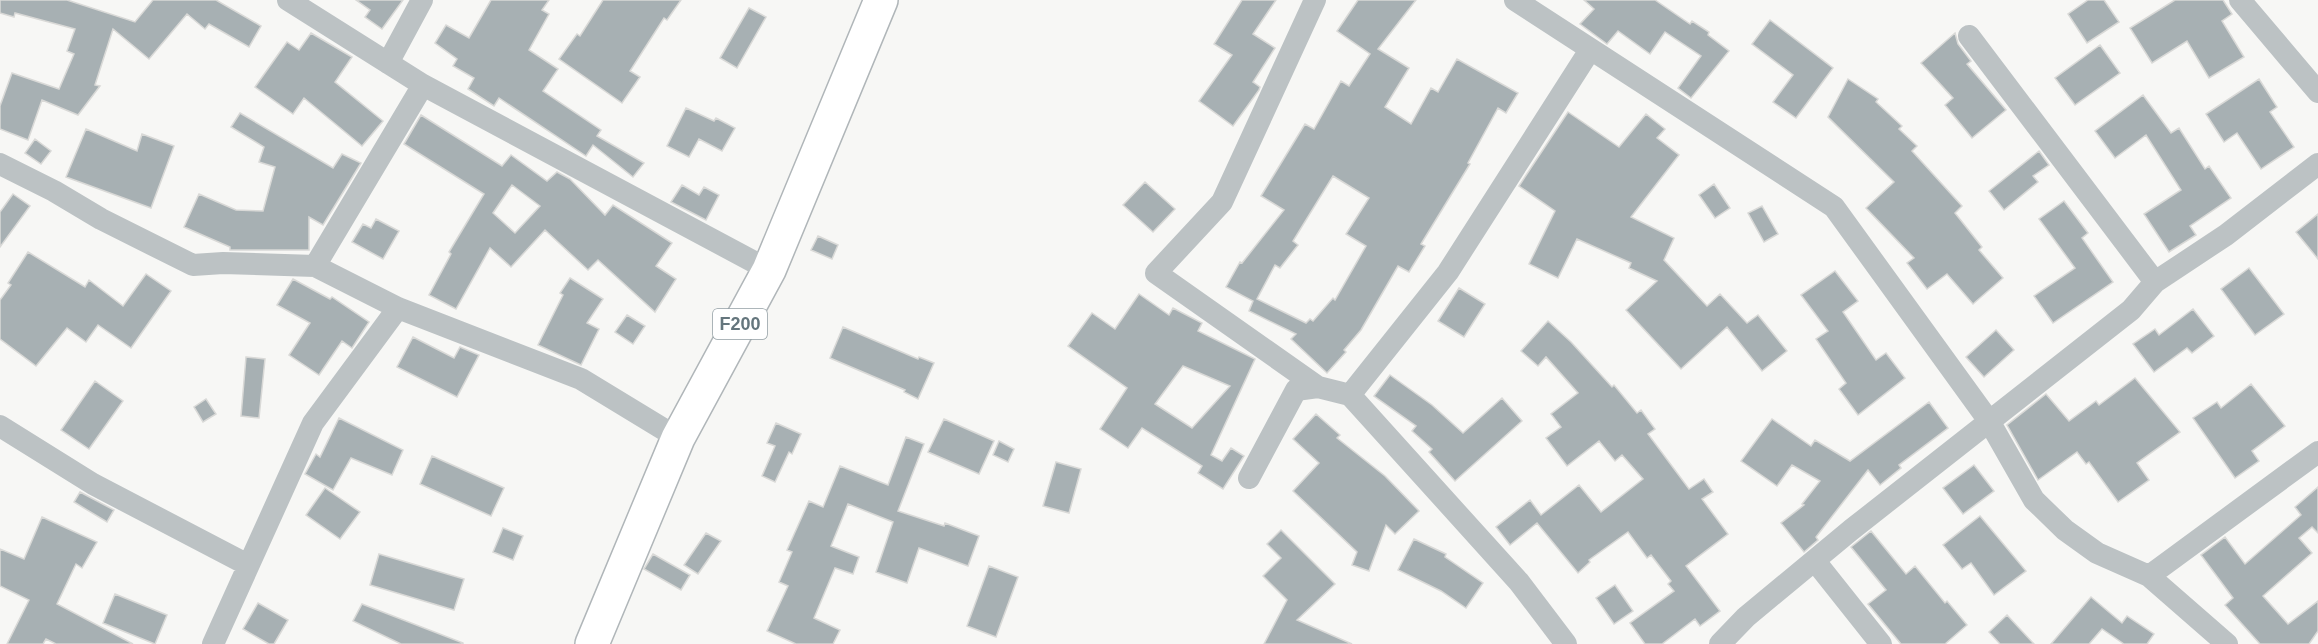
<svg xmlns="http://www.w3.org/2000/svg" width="2318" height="644" font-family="Arial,sans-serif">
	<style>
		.building { fill: #a7b0b3; stroke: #d9d9d7; stroke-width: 1.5; fill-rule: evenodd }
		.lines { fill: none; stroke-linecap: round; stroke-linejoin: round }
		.primary-casing { stroke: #b0b6b9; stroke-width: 36 }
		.minor { stroke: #bcc2c4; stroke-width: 22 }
		.primary { stroke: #fff; stroke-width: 33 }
		.labels { text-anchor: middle; stroke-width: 6; stroke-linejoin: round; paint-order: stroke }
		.shield { fill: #fff; stroke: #939fa4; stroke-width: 1.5 }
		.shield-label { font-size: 18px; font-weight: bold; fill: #65767d }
	</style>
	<rect width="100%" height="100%" fill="#f7f7f5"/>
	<!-- building -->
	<path class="building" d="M 0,0 L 67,0 L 135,22 L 153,0 L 216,0 L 261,26 L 249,47 L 209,24 L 205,29 L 187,14 L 149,59 L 113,29 L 95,85 L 100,86 L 78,115 L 42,100 L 28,140 L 0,129 L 0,106 L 12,73 L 59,89 L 74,54 L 67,51 L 75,29 L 15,13 L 14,17 L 0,13 Z
		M 356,0 L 403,0 L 382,29 L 365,17 L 370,10 Z
		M 491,0 L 549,0 L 542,10 L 549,14 L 529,50 L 558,69 L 543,91 L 601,130 L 597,136 L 644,163 L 633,177 L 593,145 L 586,156 L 499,98 L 494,106 L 468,89 L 474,78 L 453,66 L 457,59 L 435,43 L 446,25 L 469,38 Z
		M 603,0 L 681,0 L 667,20 L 664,18 L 630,71 L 640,77 L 622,103 L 559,59 L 577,34 L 580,36 Z
		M 1242,0 L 1276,0 L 1253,34 L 1275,48 L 1253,82 L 1260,87 L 1259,90 L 1233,126 L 1199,101 L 1232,55 L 1214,44 Z
		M 1358,0 L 1416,0 L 1378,49 L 1409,68 L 1385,107 L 1411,124 L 1431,88 L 1438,92 L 1457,59 L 1518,93 L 1506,113 L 1498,108 L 1468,163 L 1470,164 L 1421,244 L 1425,246 L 1409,272 L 1398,266 L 1361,330 L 1344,350 L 1346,352 L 1327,373 L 1291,339 L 1296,334 L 1249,311 L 1253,301 L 1226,287 L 1240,262 L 1242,263 L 1284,210 L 1261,196 L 1305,124 L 1314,129 L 1341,81 L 1349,86 L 1370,54 L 1337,31 ZM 1333,176 L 1369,198 L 1346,234 L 1366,246 L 1335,300 L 1333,298 L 1313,321 L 1310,319 L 1306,323 L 1257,299 L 1275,265 L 1280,268 L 1298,245 L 1293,241 Z
		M 1584,0 L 1655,0 L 1690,24 L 1692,21 L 1709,32 L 1708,35 L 1729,51 L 1691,98 L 1678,88 L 1701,56 L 1665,32 L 1650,54 L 1618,31 L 1607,44 L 1580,24 L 1594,9 Z
		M 2088,0 L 2104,0 L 2119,22 L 2087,43 L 2068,14 Z
		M 2175,0 L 2223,0 L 2232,14 L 2222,21 L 2244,57 L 2209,78 L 2187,41 L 2152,63 L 2130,28 Z
		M 749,8 L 766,17 L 737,68 L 720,58 Z
		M 1770,20 L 1833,68 L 1796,118 L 1773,102 L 1793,75 L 1752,44 Z
		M 311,33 L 352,57 L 335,82 L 383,121 L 362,146 L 304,98 L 293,114 L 255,87 L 287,42 L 299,50 Z
		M 1955,33 L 1958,44 L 1971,61 L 1967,64 L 2006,110 L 1972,138 L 1945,105 L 1953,98 L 1921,63 Z
		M 2100,45 L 2120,73 L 2075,105 L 2055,78 Z
		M 1848,79 L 1878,99 L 1876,102 L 1902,126 L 1899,129 L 1917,146 L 1912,151 L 1962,206 L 1955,213 L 1982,247 L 1979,250 L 2003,278 L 1973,304 L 1947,274 L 1927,289 L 1907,263 L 1914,258 L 1866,208 L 1894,182 L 1828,117 Z
		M 2259,79 L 2277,107 L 2270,112 L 2294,147 L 2261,169 L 2237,133 L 2224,142 L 2206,114 Z
		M 2143,95 L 2171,133 L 2179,128 L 2205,169 L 2209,166 L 2231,198 L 2190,226 L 2196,235 L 2169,252 L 2144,214 L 2181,190 L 2146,135 L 2115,158 L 2095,131 Z
		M 686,108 L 714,121 L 716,118 L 735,128 L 722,151 L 699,139 L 689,157 L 667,146 Z
		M 1568,112 L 1619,147 L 1646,114 L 1665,129 L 1657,138 L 1679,155 L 1631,217 L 1674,238 L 1664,260 L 1707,306 L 1720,294 L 1747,323 L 1758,315 L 1787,351 L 1762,371 L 1727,327 L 1681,369 L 1626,310 L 1657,281 L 1629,268 L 1631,263 L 1577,239 L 1558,278 L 1529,264 L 1555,211 L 1519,186 Z
		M 240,113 L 333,168 L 342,154 L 361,163 L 323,225 L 309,217 L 309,250 L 230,250 L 230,247 L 184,227 L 199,194 L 236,210 L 263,211 L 275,167 L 259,162 L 264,147 L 231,127 Z
		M 421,115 L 502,166 L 511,155 L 547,181 L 557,172 L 570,179 L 605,215 L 613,205 L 672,243 L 656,266 L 676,279 L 655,312 L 598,260 L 588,270 L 545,230 L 511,267 L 490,248 L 456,309 L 429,295 L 451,254 L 449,252 L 484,194 L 404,144 ZM 512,185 L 540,206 L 515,233 L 493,213 Z
		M 86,129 L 137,151 L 142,134 L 174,146 L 151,208 L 66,177 Z
		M 35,139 L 51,151 L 41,164 L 25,153 Z
		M 2039,151 L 2049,165 L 2033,176 L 2038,182 L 2004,210 L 1989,191 Z
		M 1145,182 L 1175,209 L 1153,232 L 1123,205 Z
		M 1714,184 L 1730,208 L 1715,218 L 1699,195 Z
		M 682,185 L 699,195 L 704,187 L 719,195 L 706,220 L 671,202 Z
		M 13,194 L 30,206 L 0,247 L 0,212 Z
		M 2064,201 L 2088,233 L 2082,238 L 2113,282 L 2053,323 L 2034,296 L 2075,268 L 2039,219 Z
		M 1762,206 L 1778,234 L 1764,242 L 1748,213 Z
		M 2318,214 L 2318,259 L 2296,232 Z
		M 376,219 L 399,231 L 383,259 L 352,242 L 363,224 L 371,228 Z
		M 818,236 L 838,245 L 832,259 L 811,250 Z
		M 28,252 L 85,287 L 89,280 L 123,306 L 146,274 L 171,291 L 131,348 L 98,325 L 86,342 L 67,328 L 36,366 L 0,339 L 0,300 L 11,285 L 8,283 Z
		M 2249,268 L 2284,314 L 2255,335 L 2221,289 Z
		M 1835,271 L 1858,301 L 1843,312 L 1876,360 L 1886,353 L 1905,378 L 1858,415 L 1839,389 L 1846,383 L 1816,339 L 1828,331 L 1801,295 Z
		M 570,278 L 603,299 L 587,323 L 599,329 L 581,365 L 538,345 L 563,295 L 560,293 Z
		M 293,279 L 330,299 L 332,297 L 369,322 L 352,348 L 342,341 L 319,375 L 289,355 L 310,323 L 277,305 Z
		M 1459,288 L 1485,304 L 1464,337 L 1438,321 Z
		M 1139,294 L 1169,315 L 1173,308 L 1202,323 L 1198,331 L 1255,359 L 1211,455 L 1222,461 L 1231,448 L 1244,456 L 1223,489 L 1198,473 L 1202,466 L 1142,428 L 1128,448 L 1100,429 L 1127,388 L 1068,346 L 1092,313 L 1115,329 ZM 1183,366 L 1230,386 L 1192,428 L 1155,404 Z
		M 2193,309 L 2214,336 L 2192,353 L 2187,348 L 2154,372 L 2133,344 L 2155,329 L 2159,335 Z
		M 627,315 L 645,326 L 633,344 L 615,332 Z
		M 1548,321 L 1571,342 L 1612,387 L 1614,385 L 1637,413 L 1641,410 L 1655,429 L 1648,434 L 1689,489 L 1704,479 L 1713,492 L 1702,499 L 1728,534 L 1686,566 L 1720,611 L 1700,626 L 1695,619 L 1662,644 L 1645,644 L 1630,623 L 1674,591 L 1668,584 L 1671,581 L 1651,555 L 1647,558 L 1628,532 L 1589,560 L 1590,562 L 1578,573 L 1537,523 L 1510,545 L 1496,527 L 1530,500 L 1541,515 L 1579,485 L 1601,512 L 1643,479 L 1622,455 L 1615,461 L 1599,441 L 1567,466 L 1546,438 L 1561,427 L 1551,414 L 1578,393 L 1546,357 L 1538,366 L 1521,351 Z
		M 843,327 L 918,359 L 919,357 L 934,363 L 918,399 L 904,392 L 905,390 L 830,358 Z
		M 1996,330 L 2014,350 L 1984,377 L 1966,357 Z
		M 413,337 L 454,358 L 460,347 L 479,355 L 457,397 L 397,367 Z
		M 246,357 L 265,359 L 259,418 L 241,416 Z
		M 1390,375 L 1432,405 L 1463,433 L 1502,398 L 1522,421 L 1455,481 L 1429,452 L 1432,449 L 1412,431 L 1416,426 L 1374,396 Z
		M 2135,378 L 2180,432 L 2137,463 L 2149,480 L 2118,502 L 2089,462 L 2086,464 L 2077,452 L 2038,480 L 2007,425 L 2046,394 L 2069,421 L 2096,401 L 2099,405 Z
		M 95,381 L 123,401 L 89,449 L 61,430 Z
		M 2251,384 L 2285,426 L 2252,451 L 2259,461 L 2235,478 L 2193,418 L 2217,402 L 2221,408 Z
		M 206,399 L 216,414 L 203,422 L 194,407 Z
		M 1929,402 L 1948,428 L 1899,465 L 1901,468 L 1880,485 L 1868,470 L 1816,537 L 1818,540 L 1804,552 L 1781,523 L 1804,505 L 1802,504 L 1820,481 L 1792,465 L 1777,486 L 1741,461 L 1772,419 L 1811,446 L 1815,440 L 1850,461 Z
		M 1316,414 L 1340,435 L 1337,438 L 1385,476 L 1419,511 L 1395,534 L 1386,525 L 1369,571 L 1352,565 L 1357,552 L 1293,491 L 1319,463 L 1293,439 Z
		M 339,418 L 403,450 L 392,475 L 351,458 L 333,490 L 305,474 L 316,454 L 320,457 Z
		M 944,419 L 994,441 L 979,474 L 928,452 Z
		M 776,423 L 801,434 L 792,454 L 789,452 L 775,482 L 762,476 L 775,446 L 767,443 Z
		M 906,437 L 924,444 L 898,511 L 944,526 L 945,523 L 979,536 L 968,566 L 919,548 L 907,583 L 876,572 L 893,522 L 848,504 L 831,546 L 859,557 L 853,574 L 835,568 L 814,618 L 840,630 L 833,644 L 796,644 L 767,631 L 788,586 L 779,582 L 792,552 L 787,550 L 809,501 L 823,507 L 840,466 L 888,485 Z
		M 999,441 L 1014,449 L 1008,462 L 993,455 Z
		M 432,456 L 504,488 L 491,516 L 420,484 Z
		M 1056,462 L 1081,469 L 1069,513 L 1043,506 Z
		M 1974,465 L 1994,491 L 1963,514 L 1943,488 Z
		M 2318,487 L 2318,533 L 2312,527 L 2299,538 L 2312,553 L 2263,596 L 2288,624 L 2318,601 L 2318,631 L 2309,644 L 2260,644 L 2225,605 L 2233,598 L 2201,555 L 2225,537 L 2245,564 L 2301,515 L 2295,507 Z
		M 325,488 L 360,512 L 340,539 L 306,515 Z
		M 80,492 L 114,510 L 107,522 L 74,502 Z
		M 1980,516 L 2026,571 L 1994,595 L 1971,563 L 1962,569 L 1943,545 Z
		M 42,517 L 97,542 L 82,568 L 76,564 L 57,604 L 133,644 L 56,644 L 46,639 L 43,644 L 7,644 L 29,600 L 0,586 L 0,549 L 24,559 Z
		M 503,528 L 523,536 L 513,560 L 493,552 Z
		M 1281,530 L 1335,584 L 1297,620 L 1352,644 L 1264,644 L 1287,600 L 1263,576 L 1281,558 L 1267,544 Z
		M 1871,531 L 1906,574 L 1915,566 L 1945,603 L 1947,601 L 1967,625 L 1945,644 L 1901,644 L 1868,604 L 1886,590 L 1851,547 Z
		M 706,533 L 721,541 L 698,574 L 684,565 Z
		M 1414,539 L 1446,554 L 1445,557 L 1483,583 L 1466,608 L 1441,591 L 1398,570 Z
		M 379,554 L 464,579 L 454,610 L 370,585 Z
		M 653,554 L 690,575 L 681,590 L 644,569 Z
		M 989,566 L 1018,577 L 996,637 L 967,626 Z
		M 1615,585 L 1633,611 L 1614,624 L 1596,598 Z
		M 115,594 L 167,615 L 155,644 L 103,623 Z
		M 2091,597 L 2122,623 L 2127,616 L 2154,634 L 2147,644 L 2124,644 L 2102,629 L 2089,644 L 2051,644 Z
		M 258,603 L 288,620 L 274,644 L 269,644 L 243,629 Z
		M 362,604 L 463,643 L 463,644 L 401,644 L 353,621 Z
		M 2007,615 L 2034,644 L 2000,644 L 1989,632 Z"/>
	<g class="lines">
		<defs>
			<path id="primary" d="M 592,644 L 678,438 L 769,270 L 881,0"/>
		</defs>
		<!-- primary casing -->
		<use href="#primary" class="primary-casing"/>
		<!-- minor -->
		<path class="minor" d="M 288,0 L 423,85 L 769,270
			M 1315,0 L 1222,202 L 1156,273 L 1318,387
			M 1515,0 L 1834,207 L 1989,421 L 2034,500 L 2065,530 L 2097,553 L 2149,576 L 2227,644
			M 2240,0 L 2318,92
			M 1969,36 L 2155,282
			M 388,63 L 422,0
			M 0,164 L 54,191 L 101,219 L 193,265 L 223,263 L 315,266 L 398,308 L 581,379 L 678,438
			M 315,266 L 423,85
			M 1350,395 L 1519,582 L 1566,644
			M 0,426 L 93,484 L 248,565
			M 1249,478 L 1296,390 L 1318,387 L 1350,395 L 1448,272 L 1590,50
			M 1815,561 L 1881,644
			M 2149,576 L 2318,452
			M 213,644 L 313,423 L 398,308
			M 1720,644 L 1746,617 L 1851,530 L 2131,310 L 2155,282 L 2226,235 L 2318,164"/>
		<!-- primary -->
		<use href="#primary" class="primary"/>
	</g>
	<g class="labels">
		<!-- shield labels -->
		<rect class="shield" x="713" y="309" width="54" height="30" rx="4.5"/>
		<g class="shield-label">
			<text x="740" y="330">F200</text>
		</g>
	</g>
</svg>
